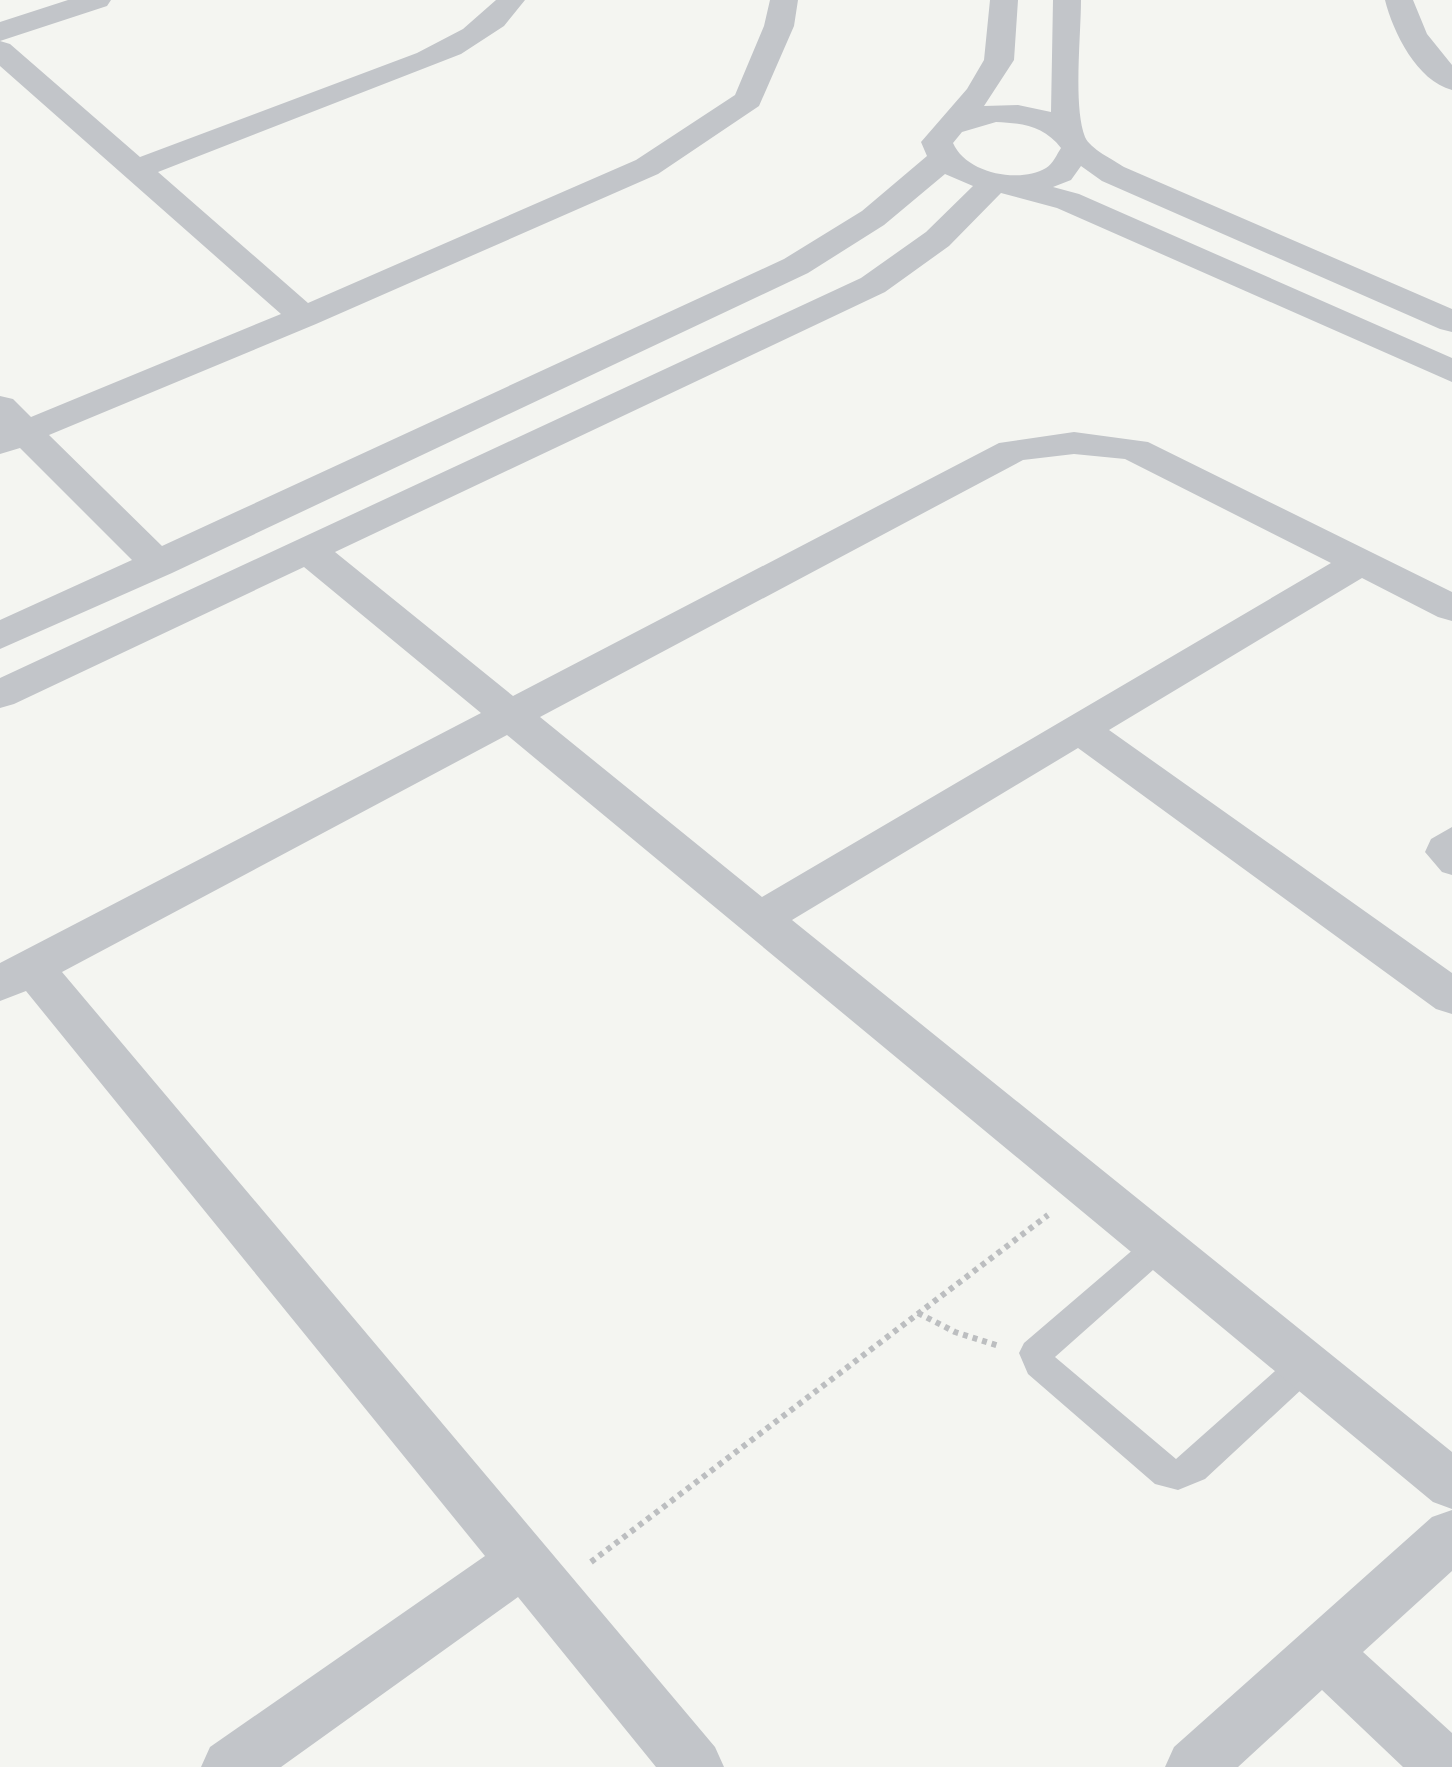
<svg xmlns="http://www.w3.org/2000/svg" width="1452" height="1767" font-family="'Sofia Sans Condensed',sans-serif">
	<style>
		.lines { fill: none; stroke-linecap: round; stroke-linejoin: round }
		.path { stroke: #bcbec0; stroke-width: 6; stroke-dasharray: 5 5; stroke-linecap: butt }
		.lane { fill: #c2c5c9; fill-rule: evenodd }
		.street { fill: #c2c5c9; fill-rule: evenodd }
	</style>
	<rect width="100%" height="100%" fill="#f4f5f1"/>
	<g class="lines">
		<!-- path -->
		<path class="path" d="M 918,1313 L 955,1332 L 999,1346
			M 591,1562 L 1048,1215"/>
		<!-- lane -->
		<path class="lane" d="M 1452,827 L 1452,875 L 1442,872 L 1425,852 L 1431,839 Z
			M 1160,1232 L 1171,1236 L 1176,1245 L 1171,1254 L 1055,1357 L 1176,1459 L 1293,1355 L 1305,1351 L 1317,1355 L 1322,1365 L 1317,1375 L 1205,1479 L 1178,1490 L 1155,1484 L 1028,1374 L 1019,1353 L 1024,1343 L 1149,1236 Z"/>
		<!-- street -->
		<path class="street" d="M 68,0 L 111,0 L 107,6 L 0,41 L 0,22 Z
			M 496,0 L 525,0 L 504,26 L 461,54 L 158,172 L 308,303 L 636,160 L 735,95 L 764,26 L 770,0 L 798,0 L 794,26 L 759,106 L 658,174 L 316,324 L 49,435 L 162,546 L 784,259 L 862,211 L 927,156 L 921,142 L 967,89 L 984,60 L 990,0 L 1018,0 L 1014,60 L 984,106 L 1018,105 L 1051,112 L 1053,0 L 1081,0 C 1081,35 1073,107 1085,137 C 1090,149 1114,160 1124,167 L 1452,309 L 1452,332 L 1440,329 L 1102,181 L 1081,166 L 1071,180 L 1053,187 L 1079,194 L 1452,358 L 1452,382 L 1057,208 L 1001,193 L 949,246 L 885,292 L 335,552 L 513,696 L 999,443 L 1074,432 L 1148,442 L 1452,592 L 1452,621 L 1438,617 L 1362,578 L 1109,730 L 1452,973 L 1452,1014 L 1436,1009 L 1078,748 L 792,920 L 1452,1452 L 1452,1509 L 1433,1502 L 507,735 L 62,972 L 715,1747 L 724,1767 L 656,1767 L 518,1597 L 281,1767 L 201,1767 L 210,1747 L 485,1556 L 26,991 L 0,1001 L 0,963 L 481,713 L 304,567 L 14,704 L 0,708 L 0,678 L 861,278 L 926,232 L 973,186 L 945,174 L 884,225 L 808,273 L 172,573 L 0,649 L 0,620 L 132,560 L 20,448 L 0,454 L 0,396 L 13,399 L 31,417 L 281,314 L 0,66 L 0,41 L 10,44 L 140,157 L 417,53 L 463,29 ZM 996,122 C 1022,123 1044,126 1061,148 C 1057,154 1053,164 1046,168 C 1018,184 966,173 953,143 L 962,132 ZM 1074,454 L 1125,459 L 1331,563 L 762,897 L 540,717 L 1023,460 Z
			M 1385,0 L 1413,0 L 1427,34 L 1452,65 L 1452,90 C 1417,81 1393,32 1385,0 Z
			M 1452,1510 L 1452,1571 L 1363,1652 L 1452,1733 L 1452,1767 L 1403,1767 L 1322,1690 L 1238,1767 L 1165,1767 L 1174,1747 L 1432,1517 Z"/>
	</g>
</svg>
